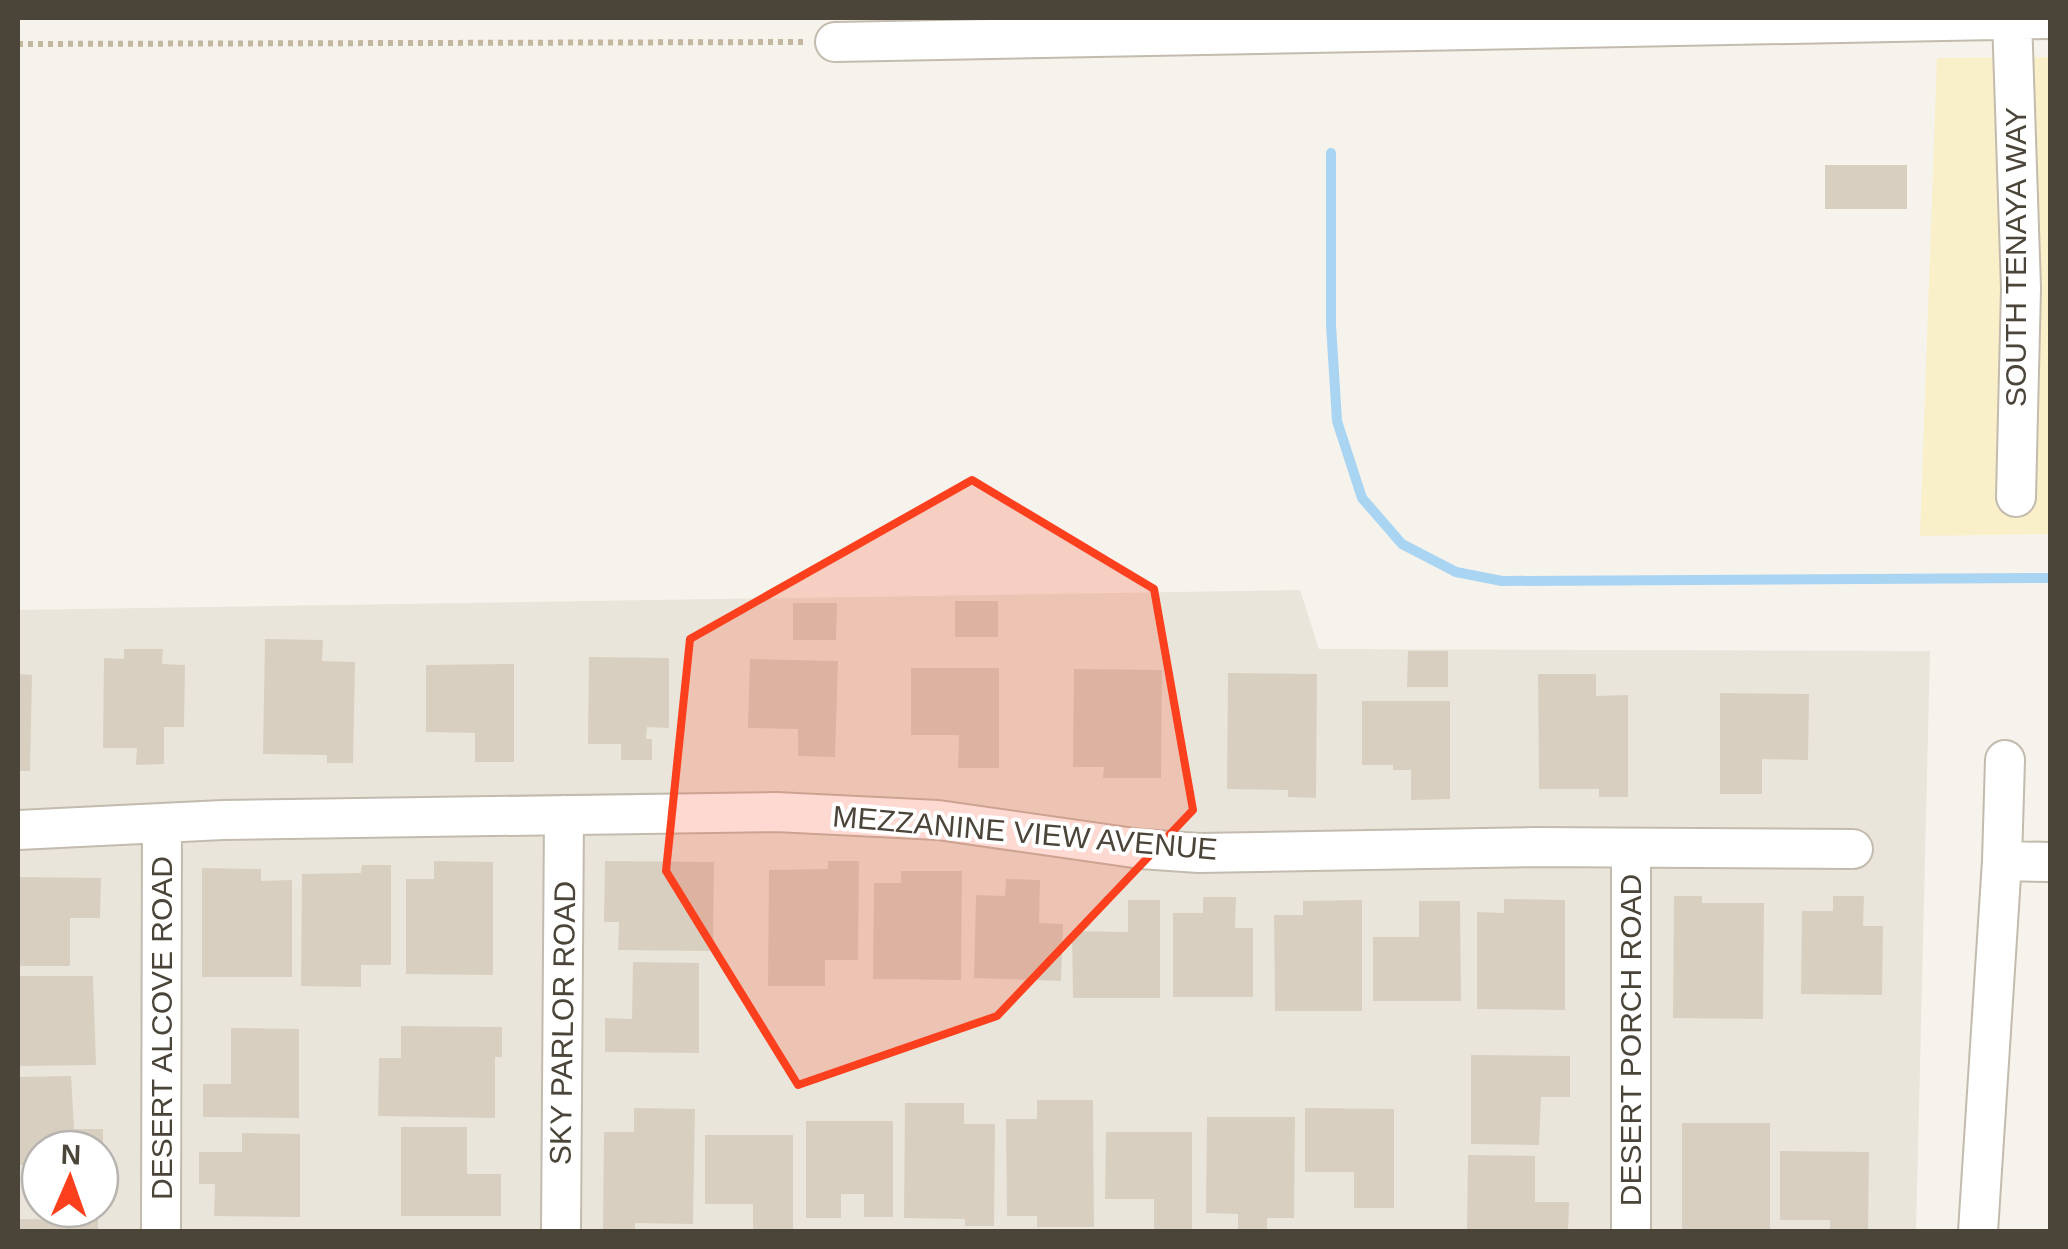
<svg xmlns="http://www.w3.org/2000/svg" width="2068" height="1249" font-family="Arial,sans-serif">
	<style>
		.residential { fill: #eae5da; fill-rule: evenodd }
		.sand { fill: #f9efc9 }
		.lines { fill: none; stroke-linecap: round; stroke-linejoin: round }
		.stream { stroke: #a9d4f2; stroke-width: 10 }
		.building { fill: #d8cfc1 }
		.street-casing { stroke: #c2bbae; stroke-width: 42 }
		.path { stroke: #c4b79f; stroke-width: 6; stroke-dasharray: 5 5; stroke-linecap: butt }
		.street { stroke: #fff; stroke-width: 38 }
		.marked { fill: #fc3f1d; fill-opacity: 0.2; stroke: #fc3f1d; stroke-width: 8; stroke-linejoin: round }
		.labels { text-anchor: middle; stroke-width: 8; stroke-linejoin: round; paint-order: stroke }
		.street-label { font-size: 30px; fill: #4b4439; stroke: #fff }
	</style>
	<rect width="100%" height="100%" fill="#f6f3ec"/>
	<!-- residential -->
	<path class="residential" d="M 1300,590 L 1319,649 L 1930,651 L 1916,1231 L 18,1231 L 18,610 ZM 40,1149 L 100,1149 L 100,1209 L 40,1209 Z"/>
	<!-- sand -->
	<path class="sand" d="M 2050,57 L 2050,534 L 1920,536 L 1937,58 Z"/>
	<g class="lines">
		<!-- stream -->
		<path class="stream" d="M 1331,153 L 1331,325 L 1337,421 L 1362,498 L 1402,544 L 1456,572 L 1502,581 L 2050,578"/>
	</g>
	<!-- building -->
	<path class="building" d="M 1825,165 L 1907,165 L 1907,209 L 1825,209 Z
		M 955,601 L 998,601 L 998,637 L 955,637 Z
		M 793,603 L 837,603 L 836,640 L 793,640 Z
		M 265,639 L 323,640 L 322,661 L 355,662 L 353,763 L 327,763 L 327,755 L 263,754 Z
		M 124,649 L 163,649 L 162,664 L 185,665 L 184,727 L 164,727 L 164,764 L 136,765 L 137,748 L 103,748 L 104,658 L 124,659 Z
		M 1408,651 L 1448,651 L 1448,687 L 1407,687 Z
		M 589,657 L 669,658 L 669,728 L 647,727 L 646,739 L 652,739 L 652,760 L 621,760 L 621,744 L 588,744 Z
		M 750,659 L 838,661 L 835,757 L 798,756 L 798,729 L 748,728 Z
		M 514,664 L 514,762 L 475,762 L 475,733 L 426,732 L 426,665 Z
		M 911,668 L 999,668 L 999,768 L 958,768 L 959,735 L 911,735 Z
		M 1074,669 L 1162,670 L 1161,778 L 1103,778 L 1104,767 L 1073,767 Z
		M 1228,673 L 1317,674 L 1316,798 L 1288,797 L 1288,790 L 1227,789 Z
		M 18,674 L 32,675 L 30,771 L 18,771 Z
		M 1538,674 L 1596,674 L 1596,696 L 1628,695 L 1628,797 L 1599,797 L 1599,789 L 1539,789 Z
		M 1720,693 L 1809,694 L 1808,760 L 1762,759 L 1762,794 L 1720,794 Z
		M 1362,701 L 1450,701 L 1450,799 L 1411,800 L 1411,770 L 1393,770 L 1393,765 L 1362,765 Z
		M 434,861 L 493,862 L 493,975 L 406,974 L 406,879 L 434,879 Z
		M 605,861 L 714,862 L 713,951 L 618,950 L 619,922 L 604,922 Z
		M 828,861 L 859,861 L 858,960 L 825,960 L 825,986 L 768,986 L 769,870 L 828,869 Z
		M 362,865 L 391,865 L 391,965 L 361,965 L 361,987 L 301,986 L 302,874 L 361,873 Z
		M 202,868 L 261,869 L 261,881 L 292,880 L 292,977 L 202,977 Z
		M 901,871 L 962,871 L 961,980 L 873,979 L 874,883 L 901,883 Z
		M 18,877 L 101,878 L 100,918 L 70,918 L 70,966 L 18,966 Z
		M 1006,879 L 1040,880 L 1039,923 L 1063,924 L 1061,981 L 974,978 L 976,895 L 1005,896 Z
		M 1674,896 L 1702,896 L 1702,903 L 1764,903 L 1763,1019 L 1673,1018 Z
		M 1833,896 L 1864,896 L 1863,926 L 1883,926 L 1882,995 L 1801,994 L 1802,911 L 1833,911 Z
		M 1203,897 L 1236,897 L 1235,928 L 1253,928 L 1253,997 L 1173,997 L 1173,913 L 1203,913 Z
		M 1504,899 L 1565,900 L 1565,1010 L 1477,1009 L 1477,912 L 1504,913 Z
		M 1128,900 L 1160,900 L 1160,998 L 1073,998 L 1072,931 L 1128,932 Z
		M 1362,900 L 1362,1011 L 1275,1011 L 1274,915 L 1303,915 L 1303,901 Z
		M 1419,901 L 1460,901 L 1461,1001 L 1373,1001 L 1373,937 L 1419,937 Z
		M 633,962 L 699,963 L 699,1053 L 605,1052 L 605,1018 L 632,1019 Z
		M 18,976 L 93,976 L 96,1065 L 18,1066 Z
		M 401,1026 L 502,1027 L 502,1057 L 495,1057 L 495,1118 L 378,1116 L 379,1058 L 401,1058 Z
		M 231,1028 L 299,1029 L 299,1118 L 203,1117 L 203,1084 L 231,1084 Z
		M 1471,1055 L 1570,1056 L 1570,1097 L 1541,1097 L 1539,1145 L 1471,1144 Z
		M 71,1076 L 74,1129 L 103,1129 L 103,1149 L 40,1149 L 40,1165 L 18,1165 L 18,1077 Z
		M 1037,1100 L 1093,1100 L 1094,1227 L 1037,1227 L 1037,1216 L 1007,1216 L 1006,1119 L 1037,1119 Z
		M 905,1103 L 964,1103 L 964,1124 L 995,1124 L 994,1226 L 965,1226 L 965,1219 L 904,1218 Z
		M 634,1108 L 695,1109 L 693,1224 L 635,1223 L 635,1232 L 603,1232 L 604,1132 L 634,1132 Z
		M 1305,1108 L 1394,1109 L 1394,1208 L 1354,1208 L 1354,1172 L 1305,1172 Z
		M 1207,1117 L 1295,1117 L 1294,1218 L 1267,1218 L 1267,1231 L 1238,1231 L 1238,1214 L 1206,1213 Z
		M 806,1121 L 893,1121 L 893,1217 L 864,1217 L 864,1194 L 841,1194 L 841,1218 L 806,1218 Z
		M 1682,1123 L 1770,1123 L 1770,1232 L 1682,1232 Z
		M 401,1127 L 467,1127 L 467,1174 L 501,1174 L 501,1216 L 401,1216 Z
		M 1106,1132 L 1192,1132 L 1192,1230 L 1154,1230 L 1154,1199 L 1105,1199 Z
		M 242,1133 L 300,1134 L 300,1217 L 214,1216 L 215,1184 L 199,1184 L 199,1152 L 242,1152 Z
		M 705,1135 L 793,1135 L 793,1229 L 753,1230 L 753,1204 L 705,1204 Z
		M 1780,1151 L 1869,1152 L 1868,1232 L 1830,1232 L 1830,1220 L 1780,1220 Z
		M 1468,1155 L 1535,1156 L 1535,1202 L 1569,1202 L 1568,1232 L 1467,1232 Z
		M 18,1219 L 98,1220 L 98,1232 L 18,1232 Z"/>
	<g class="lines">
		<defs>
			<path id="street" d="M 2012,18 L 2021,288 L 2016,497
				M 835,42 L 2050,19
				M 18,830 L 223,820 L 776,812 L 938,820 L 1141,849 L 1199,853 L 1535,847 L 1853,849
				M 1631,848 L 1631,1232
				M 2002,861 L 2050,862
				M 161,1232 L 162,824
				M 561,1232 L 564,815
				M 1978,1232 L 2002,861 L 2005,760"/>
		</defs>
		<!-- street casing -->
		<use href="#street" class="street-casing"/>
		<!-- path -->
		<path class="path" d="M 18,44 L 803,42"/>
		<!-- street -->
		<use href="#street" class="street"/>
	</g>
	<!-- marked area -->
	<path class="marked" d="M 972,480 L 1154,589 L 1193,810 L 997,1016 L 798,1085 L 666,871 L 690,639 Z"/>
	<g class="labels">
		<!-- street labels -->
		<g class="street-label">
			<text transform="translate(2016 257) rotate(-90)" y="10">SOUTH TENAYA WAY</text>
			<text transform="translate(1025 833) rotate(5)" y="10">MEZZANINE VIEW AVENUE</text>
			<text transform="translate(563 1023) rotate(-89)" y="10">SKY PARLOR ROAD</text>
			<text transform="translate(162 1028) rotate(-90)" y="10">DESERT ALCOVE ROAD</text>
			<text transform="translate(1631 1040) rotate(-90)" y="10">DESERT PORCH ROAD</text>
		</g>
	</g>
	<!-- border -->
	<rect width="2068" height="1249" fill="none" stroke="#4b4439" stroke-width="40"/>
	<!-- north arrow -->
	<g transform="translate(70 1179) rotate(2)"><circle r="48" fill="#ffffff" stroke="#b7b4b0" stroke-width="2.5"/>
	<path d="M0-8L18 38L0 25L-18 38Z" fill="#fc3f1d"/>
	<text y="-15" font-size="28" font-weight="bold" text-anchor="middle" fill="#4b4439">N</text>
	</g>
</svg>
